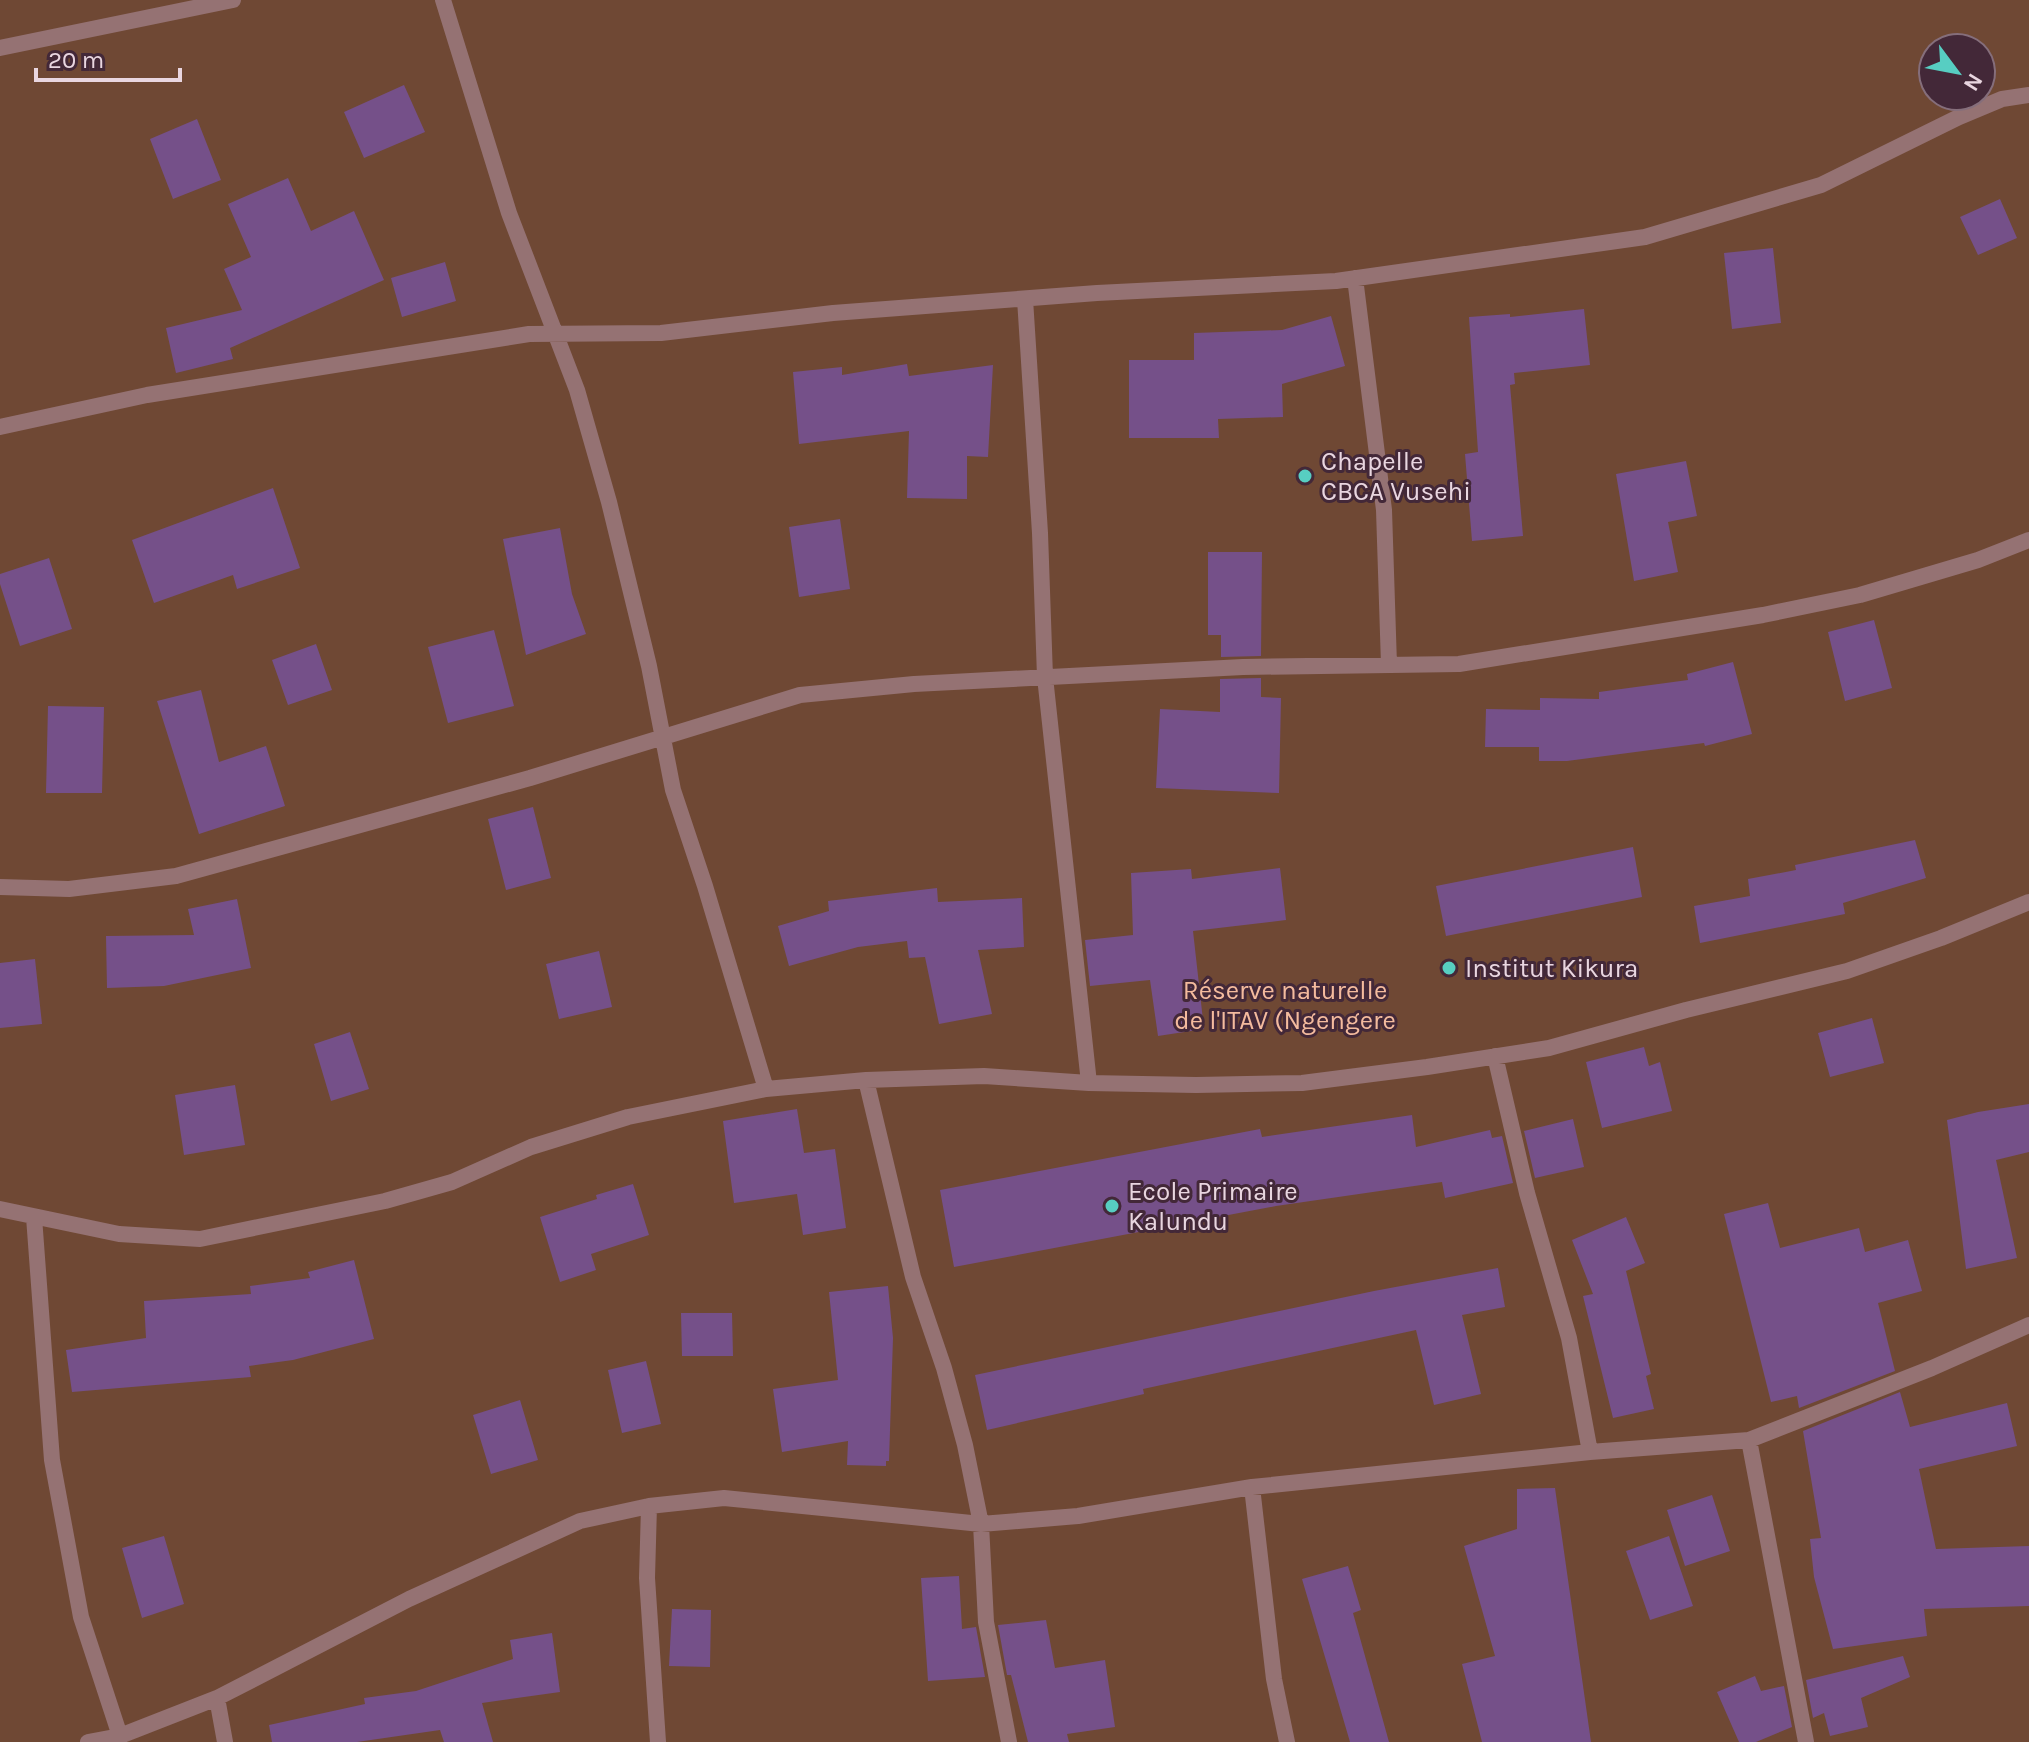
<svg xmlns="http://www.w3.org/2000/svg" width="2029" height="1742" font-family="Karla,sans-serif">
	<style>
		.green { fill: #6f4834; fill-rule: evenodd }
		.building { fill: #755089 }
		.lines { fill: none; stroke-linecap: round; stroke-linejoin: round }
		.minor { stroke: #957273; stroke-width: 16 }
		.poi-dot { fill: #57cec2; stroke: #432838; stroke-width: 3 }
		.labels { text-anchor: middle; stroke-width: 6; stroke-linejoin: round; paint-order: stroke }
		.poi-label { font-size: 26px; fill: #e9d6e0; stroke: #432838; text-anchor: start }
		.park-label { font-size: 26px; fill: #f4bb9e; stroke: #432838 }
	</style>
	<rect width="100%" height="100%" fill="#432838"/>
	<!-- green -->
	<path class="green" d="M 0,0 L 2029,0 L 2029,1742 L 0,1742 ZM 1933,48 L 1981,48 L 1981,96 L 1933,96 Z"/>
	<!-- building -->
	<path class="building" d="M 404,85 L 425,132 L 364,158 L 344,112 Z
		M 197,119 L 221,180 L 173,199 L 150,139 Z
		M 288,178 L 311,231 L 354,211 L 384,280 L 230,348 L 233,359 L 176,373 L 166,328 L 242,310 L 224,269 L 251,257 L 228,204 Z
		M 2000,199 L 2017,238 L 1978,255 L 1960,217 Z
		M 1773,248 L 1781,323 L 1732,329 L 1724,253 Z
		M 445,262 L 456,301 L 402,317 L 391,278 Z
		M 1584,309 L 1590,365 L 1514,373 L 1515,384 L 1510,385 L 1523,536 L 1472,541 L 1465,454 L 1478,452 L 1469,317 L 1510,314 L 1510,317 Z
		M 1331,316 L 1345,366 L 1282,384 L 1283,417 L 1218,419 L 1219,438 L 1129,438 L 1129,360 L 1194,360 L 1194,333 L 1282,330 Z
		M 907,364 L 909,376 L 993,365 L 988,457 L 967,456 L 967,499 L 907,498 L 909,431 L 799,444 L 793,372 L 842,367 L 842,375 Z
		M 1686,461 L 1697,516 L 1668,522 L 1678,572 L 1634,581 L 1616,474 Z
		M 273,488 L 300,568 L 237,589 L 233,575 L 154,603 L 132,540 Z
		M 840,519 L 850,589 L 799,597 L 789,527 Z
		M 560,528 L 572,594 L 586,634 L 526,655 L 503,539 Z
		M 1208,552 L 1262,552 L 1261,656 L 1221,657 L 1221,635 L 1208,635 Z
		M 49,558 L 72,629 L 20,646 L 0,584 L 0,574 Z
		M 1874,620 L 1892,688 L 1845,701 L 1828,632 Z
		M 494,630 L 514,706 L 448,723 L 428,647 Z
		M 316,644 L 332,690 L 288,705 L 272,660 Z
		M 1733,662 L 1752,734 L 1705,746 L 1704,743 L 1567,761 L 1539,761 L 1539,747 L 1485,747 L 1486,709 L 1540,710 L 1540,698 L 1599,699 L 1599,692 L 1688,680 L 1687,674 Z
		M 1261,678 L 1261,697 L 1281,698 L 1279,793 L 1156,788 L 1160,709 L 1220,712 L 1220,679 Z
		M 201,690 L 219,762 L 266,746 L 285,806 L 199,834 L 157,701 Z
		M 48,706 L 104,707 L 102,793 L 46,793 Z
		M 533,807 L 551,878 L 506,890 L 488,819 Z
		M 1915,840 L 1926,878 L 1843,903 L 1845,914 L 1700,943 L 1694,906 L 1750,896 L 1748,879 L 1796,870 L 1795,865 Z
		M 1633,847 L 1642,897 L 1446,936 L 1436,886 Z
		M 1280,868 L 1286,920 L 1193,931 L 1204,1029 L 1158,1036 L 1150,980 L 1090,986 L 1085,940 L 1133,935 L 1131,873 L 1191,869 L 1192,879 Z
		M 937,888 L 938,902 L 1022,898 L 1024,947 L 978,950 L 992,1014 L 939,1024 L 925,957 L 909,958 L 907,941 L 858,947 L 789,966 L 778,926 L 829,911 L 828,901 Z
		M 237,899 L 251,968 L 164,986 L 107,988 L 106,936 L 194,935 L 188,909 Z
		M 599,951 L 612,1007 L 559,1019 L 546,964 Z
		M 35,959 L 42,1024 L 0,1028 L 0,963 Z
		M 1872,1018 L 1884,1063 L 1830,1077 L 1818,1033 Z
		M 350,1032 L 369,1089 L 331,1101 L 314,1044 Z
		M 1644,1047 L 1649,1066 L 1660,1062 L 1672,1111 L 1602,1128 L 1586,1062 Z
		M 235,1085 L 245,1145 L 184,1155 L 175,1095 Z
		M 2029,1104 L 2029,1152 L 1996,1160 L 2017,1258 L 1966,1269 L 1947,1120 L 1978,1112 Z
		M 797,1109 L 804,1153 L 835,1149 L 846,1228 L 803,1235 L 797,1194 L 734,1203 L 723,1121 Z
		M 1412,1115 L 1416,1147 L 1490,1130 L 1492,1138 L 1502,1136 L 1513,1183 L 1445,1198 L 1442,1182 L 1276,1206 L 954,1267 L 940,1190 L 1260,1129 L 1262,1137 Z
		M 1573,1119 L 1584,1167 L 1535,1178 L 1524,1131 Z
		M 633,1184 L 649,1235 L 591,1254 L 596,1270 L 560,1282 L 540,1217 L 597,1199 L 596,1195 Z
		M 1768,1203 L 1780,1248 L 1859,1228 L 1865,1252 L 1908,1240 L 1922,1291 L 1878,1303 L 1895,1371 L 1799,1408 L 1797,1396 L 1771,1402 L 1724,1214 Z
		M 1626,1217 L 1645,1263 L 1626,1271 L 1651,1374 L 1646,1376 L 1654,1409 L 1613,1418 L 1583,1296 L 1593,1294 L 1572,1240 Z
		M 354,1260 L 374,1339 L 293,1360 L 249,1366 L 251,1377 L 72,1392 L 66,1350 L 146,1338 L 144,1301 L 251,1294 L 250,1286 L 310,1278 L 308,1272 Z
		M 1498,1268 L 1505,1307 L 1462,1315 L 1481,1394 L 1434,1405 L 1416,1330 L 1143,1389 L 1144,1394 L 987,1430 L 975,1375 L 1374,1291 Z
		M 888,1286 L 893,1338 L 889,1461 L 886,1461 L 886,1466 L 847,1465 L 848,1441 L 782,1452 L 773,1389 L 838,1380 L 829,1292 Z
		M 681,1313 L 732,1313 L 733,1356 L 682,1356 Z
		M 646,1361 L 661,1424 L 622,1433 L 608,1370 Z
		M 1900,1392 L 1910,1427 L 2007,1403 L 2017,1446 L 1919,1469 L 1936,1549 L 2029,1546 L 2029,1606 L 1924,1609 L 1927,1636 L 1833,1649 L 1814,1577 L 1810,1539 L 1821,1538 L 1803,1431 Z
		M 520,1400 L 538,1460 L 491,1474 L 473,1415 Z
		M 1555,1488 L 1591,1742 L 1482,1742 L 1462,1664 L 1495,1656 L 1464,1546 L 1517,1529 L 1517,1489 Z
		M 1712,1495 L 1730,1551 L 1685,1566 L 1667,1510 Z
		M 164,1536 L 184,1604 L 142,1618 L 122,1548 Z
		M 1669,1536 L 1693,1606 L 1650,1620 L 1626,1551 Z
		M 1348,1566 L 1361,1610 L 1353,1613 L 1389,1742 L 1350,1742 L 1302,1579 Z
		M 959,1576 L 962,1629 L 976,1627 L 985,1677 L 928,1681 L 921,1578 Z
		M 672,1609 L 711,1610 L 710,1667 L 669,1666 Z
		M 1046,1620 L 1055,1668 L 1105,1660 L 1115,1727 L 1067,1734 L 1069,1742 L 1028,1742 L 1011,1675 L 1007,1675 L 998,1625 Z
		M 552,1633 L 560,1692 L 482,1703 L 493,1742 L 444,1742 L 440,1730 L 357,1742 L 272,1742 L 269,1725 L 365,1704 L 364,1698 L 416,1691 L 513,1659 L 510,1640 Z
		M 1903,1656 L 1910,1677 L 1861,1698 L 1868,1727 L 1830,1736 L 1824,1713 L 1813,1718 L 1806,1680 Z
		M 1755,1676 L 1761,1691 L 1784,1686 L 1792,1727 L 1756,1742 L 1739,1742 L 1717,1692 Z"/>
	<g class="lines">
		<!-- minor -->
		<path class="minor" d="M 443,0 L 509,213 L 577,390 L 609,502 L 649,666 L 673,790 L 705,886 L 766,1089
			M 0,48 L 233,0
			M 1355,278 L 1384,510 L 1389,665
			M 1025,299 L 1040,533 L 1045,677 L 1089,1083
			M 0,427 L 147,395 L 529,334 L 661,333 L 833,313 L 1097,293 L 1336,281 L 1645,237 L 1821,185 L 1959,117 L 2002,99 L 2029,95
			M 0,887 L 69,889 L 176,876 L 530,778 L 800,695 L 914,684 L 1243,667 L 1459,664 L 1763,615 L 1860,595 L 1978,560 L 2029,540
			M 1495,1056 L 1527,1193 L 1569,1338 L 1590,1452
			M 866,1080 L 913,1277 L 944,1368 L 965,1445 L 981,1524 L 986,1622 L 1009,1742
			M 0,1209 L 119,1234 L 200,1239 L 385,1201 L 452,1182 L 531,1147 L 628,1117 L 766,1089 L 866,1080 L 984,1076 L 1089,1083 L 1196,1085 L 1302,1083 L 1427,1067 L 1549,1048 L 1686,1010 L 1847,971 L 1941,938 L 2029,902
			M 34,1217 L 52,1460 L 81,1617 L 120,1736
			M 1749,1440 L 1806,1742
			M 1252,1487 L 1274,1679 L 1287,1742
			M 649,1506 L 647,1578 L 658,1742
			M 217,1698 L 225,1742
			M 88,1742 L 120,1736 L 217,1698 L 409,1599 L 580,1521 L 649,1506 L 724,1498 L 981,1524 L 1078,1516 L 1252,1487 L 1590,1452 L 1749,1440 L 1932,1368 L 2029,1325"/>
	</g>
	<!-- markers -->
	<g class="poi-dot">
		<circle cx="1305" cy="476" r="8"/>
		<circle cx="1449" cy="968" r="8"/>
		<circle cx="1112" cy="1206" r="8"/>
	</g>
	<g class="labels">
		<!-- poi labels -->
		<g class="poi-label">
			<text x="1321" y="470">Chapelle<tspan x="1321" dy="30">CBCA Vusehi</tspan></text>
			<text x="1465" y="977">Institut Kikura</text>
			<text x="1128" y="1200">Ecole Primaire<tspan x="1128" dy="30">Kalundu</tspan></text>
		</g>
		<!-- park labels -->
		<g class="park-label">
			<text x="1285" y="999">Réserve naturelle<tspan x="1285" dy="30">de l'ITAV (Ngengere</tspan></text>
		</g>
	</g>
	<!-- north arrow -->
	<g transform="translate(1957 72) rotate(122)"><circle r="38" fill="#432838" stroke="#856e7b" stroke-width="2"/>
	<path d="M0-6L14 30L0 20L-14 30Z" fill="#57cec2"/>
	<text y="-12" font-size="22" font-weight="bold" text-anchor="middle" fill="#e9d6e0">N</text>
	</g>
	<!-- scale -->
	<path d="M36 68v12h144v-12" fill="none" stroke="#e9d6e0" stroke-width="4"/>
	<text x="48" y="68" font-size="24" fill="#e9d6e0" stroke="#432838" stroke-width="6" paint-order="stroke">20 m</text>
</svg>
